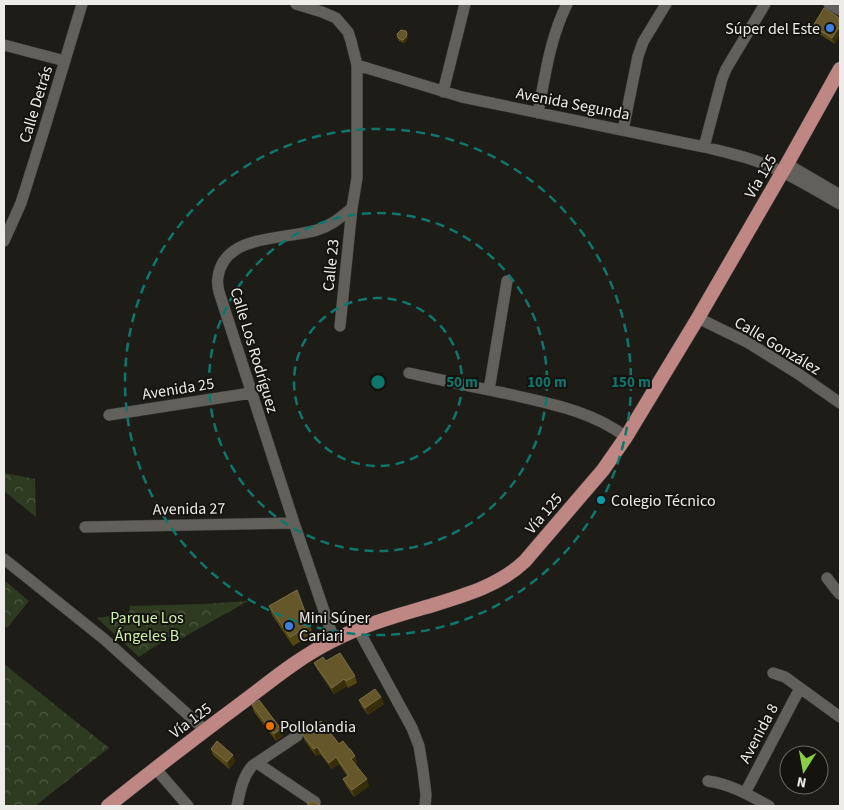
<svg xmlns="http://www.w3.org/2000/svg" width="844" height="810" font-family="'Source Sans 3',sans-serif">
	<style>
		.forest { fill: url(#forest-crowns) }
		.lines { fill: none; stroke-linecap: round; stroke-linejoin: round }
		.minor-casing { stroke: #3a3936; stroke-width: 12 }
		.major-casing { stroke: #3a3936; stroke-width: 15 }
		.minor { stroke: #62605a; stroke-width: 11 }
		.major { stroke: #be8784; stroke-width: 14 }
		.wall { fill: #544612 }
		.shaded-wall { fill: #382d0a }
		.building { fill: #655729; stroke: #7a6f47 }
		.ring { fill: none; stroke: #0f766e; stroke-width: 2.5; stroke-dasharray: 9 6 }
		.shop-dot { fill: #3f7fe0; stroke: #15130f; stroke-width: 2 }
		.culture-dot { fill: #0f9aa8; stroke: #15130f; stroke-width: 2 }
		.food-dot { fill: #e8710a; stroke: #15130f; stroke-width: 2 }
		.labels { text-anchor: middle; stroke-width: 4; stroke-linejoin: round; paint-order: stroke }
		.poi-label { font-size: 16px; fill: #edece8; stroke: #15130f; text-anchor: start }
		.street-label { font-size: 16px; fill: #edece8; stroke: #15130f }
		.park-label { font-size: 16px; fill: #cdf2ac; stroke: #15130f }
		.centre { fill: #0f766e; stroke: #15130f; stroke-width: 2.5 }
		.ring-label { font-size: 15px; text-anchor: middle; font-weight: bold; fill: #0f766e; stroke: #15130f; stroke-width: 4; stroke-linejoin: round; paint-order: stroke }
	</style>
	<defs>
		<pattern id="forest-crowns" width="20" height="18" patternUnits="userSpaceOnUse" patternTransform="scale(1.25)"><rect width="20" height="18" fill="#2e3b21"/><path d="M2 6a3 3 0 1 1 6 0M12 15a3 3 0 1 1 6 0" fill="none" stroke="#4d5841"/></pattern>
	</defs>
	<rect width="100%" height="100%" fill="#1e1c17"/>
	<!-- forest -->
	<path class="forest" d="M 4,473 L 35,479 L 36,517 L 4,491 Z
		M 4,580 L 29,601 L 7,628 L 4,625 Z
		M 248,601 L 177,641 L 172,635 L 139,657 L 97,618 L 129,613 L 130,606 L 203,604 Z
		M 4,664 L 109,748 L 35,806 L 4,806 Z"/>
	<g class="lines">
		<defs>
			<path id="minor" d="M 296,4 L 322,12 L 336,18 L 348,32 L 351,41 L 357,65 L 357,178 L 352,208 C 341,217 331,226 317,230 C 286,240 224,233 218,277 C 217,282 218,288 219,292 L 294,523 L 334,640
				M 829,4 L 840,10
				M 4,45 L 65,61
				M 357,65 L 462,97 L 704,147 C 724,152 745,156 764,164 C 791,174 815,190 840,204
				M 443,92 L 465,4
				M 538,113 C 545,76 550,38 567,4
				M 623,130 L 638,56 L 643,42 L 666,4
				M 704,147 L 722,79 L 726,69 L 765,4
				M 787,164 L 840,195
				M 4,241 L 21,203 L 44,130 L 82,4
				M 698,318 L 747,342 L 800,375 L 840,403
				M 340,326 L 352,208
				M 409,373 C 441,380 472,387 504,393 C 546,403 591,410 626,437
				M 489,390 L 507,281
				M 109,415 L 251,393
				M 85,527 L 294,523
				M 4,559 L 104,639 L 205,730
				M 827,578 L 837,591 L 840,594
				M 358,629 L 412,728 L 419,746 L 423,770 L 426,795 L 425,806
				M 773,673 L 785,677 L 840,717
				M 257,763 L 315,802
				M 155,768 L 188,806
				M 708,781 C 730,784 749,795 769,806
				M 745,793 L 800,688
				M 237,806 C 240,792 242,778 252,766 L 297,736"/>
			<path id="major" d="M 108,806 C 152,771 197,736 243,702 C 272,680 301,656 334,640 C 365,624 399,615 433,605 C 466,595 500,585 525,561 L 603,470 L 626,437 L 698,318 L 787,164 L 840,69"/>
		</defs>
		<!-- minor casing -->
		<use href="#minor" class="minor-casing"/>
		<!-- major casing -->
		<use href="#major" class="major-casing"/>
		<!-- minor -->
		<use href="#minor" class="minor"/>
		<!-- major -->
		<use href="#major" class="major"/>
	</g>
	<!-- wall -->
	<path class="wall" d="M 840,23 L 835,44 L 816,32 L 813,26 Z
		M 397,34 L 408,37 L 407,40 L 404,43 L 399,41 Z
		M 297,590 L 313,634 L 293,646 L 272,615 L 269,606 Z
		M 326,661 L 355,676 L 357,683 L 348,688 L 347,686 L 334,694 L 317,669 L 314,663 Z
		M 381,697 L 384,704 L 368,715 L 362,707 L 359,700 Z
		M 252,705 L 283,736 L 276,741 L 254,712 Z
		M 302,734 L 339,744 L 349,749 L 355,756 L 357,763 L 355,764 L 369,786 L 354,797 L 346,786 L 343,779 L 347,776 L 339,764 L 332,769 L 320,754 L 316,756 L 305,741 Z
		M 211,749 L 235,761 L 229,769 L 213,755 Z"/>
	<!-- shaded-wall -->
	<path class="shaded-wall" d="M 838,17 L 840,23 L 840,35 L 835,44 L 832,38 Z
		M 407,34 L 408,37 L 407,40 L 404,43 L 403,40 Z
		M 344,679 L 347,686 L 334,694 L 332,688 Z
		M 381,697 L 384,704 L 368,715 L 365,708 Z
		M 281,729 L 283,736 L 276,741 L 274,734 Z
		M 317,747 L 320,754 L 316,756 L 314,749 Z
		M 233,755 L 235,761 L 229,769 L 227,762 Z
		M 355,756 L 357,763 L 354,765 L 351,759 Z
		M 336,757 L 339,764 L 332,769 L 329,763 Z
		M 367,779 L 369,786 L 354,797 L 352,790 Z"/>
	<!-- building -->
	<path class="building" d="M 824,8 L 838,17 L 840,26 L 832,38 L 813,26 Z
		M 401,30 L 406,31 L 407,34 L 406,37 L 403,40 L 398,38 L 397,34 Z
		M 297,590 L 310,625 L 290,637 L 269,606 Z
		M 340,653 L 355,676 L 346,681 L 344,679 L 332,688 L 314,663 L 323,657 L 326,661 Z
		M 375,689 L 381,697 L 365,708 L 359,700 Z
		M 259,700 L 281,729 L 274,734 L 252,705 Z
		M 321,721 L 339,744 L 343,741 L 349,749 L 350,749 L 355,756 L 351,759 L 367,779 L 352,790 L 343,779 L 349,775 L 336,757 L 329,763 L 317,747 L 314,749 L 302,734 Z
		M 217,741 L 233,755 L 227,762 L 211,749 Z
		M 309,802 L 315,802 L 322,806 L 307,806 Z"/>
	<!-- distance rings -->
	<g class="ring">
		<circle cx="378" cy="382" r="84"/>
		<circle cx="378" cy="382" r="169"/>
		<circle cx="378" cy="382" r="253"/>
	</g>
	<!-- markers -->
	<g class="shop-dot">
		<circle cx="830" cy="28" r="5"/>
		<circle cx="289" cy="626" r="5"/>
	</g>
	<circle class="culture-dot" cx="601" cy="500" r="5"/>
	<circle class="food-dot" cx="270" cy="726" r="5"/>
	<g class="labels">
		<!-- poi labels -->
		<g class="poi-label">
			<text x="820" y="34" text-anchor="end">Súper del Este</text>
			<text x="611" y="506">Colegio Técnico</text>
			<text x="299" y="623">Mini Súper<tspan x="299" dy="18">Cariari</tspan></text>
			<text x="280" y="732">Pollolandia</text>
		</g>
		<!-- street labels -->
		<g class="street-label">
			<text transform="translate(573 103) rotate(11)" y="6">Avenida Segunda</text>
			<text transform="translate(35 104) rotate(-73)" y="6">Calle Detrás</text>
			<text transform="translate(760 176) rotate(-60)" y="6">Vía 125</text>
			<text transform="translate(330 265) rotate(-84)" y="6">Calle 23</text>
			<text transform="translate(778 345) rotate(31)" y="6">Calle González</text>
			<text transform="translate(255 350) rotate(73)" y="6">Calle Los Rodríguez</text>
			<text transform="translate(178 388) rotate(-9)" y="6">Avenida 25</text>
			<text transform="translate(189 508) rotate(-1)" y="6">Avenida 27</text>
			<text transform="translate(543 513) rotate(-50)" y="6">Vía 125</text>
			<text transform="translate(190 720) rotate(-37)" y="6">Vía 125</text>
			<text transform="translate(758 733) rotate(-62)" y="6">Avenida 8</text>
		</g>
		<!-- park labels -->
		<g class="park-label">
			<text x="147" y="623">Parque Los<tspan x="147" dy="18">Ángeles B</tspan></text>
		</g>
	</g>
	<circle cx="378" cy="382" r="8" class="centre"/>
	<g class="ring-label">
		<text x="462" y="387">50 m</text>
		<text x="547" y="387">100 m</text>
		<text x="631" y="387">150 m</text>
	</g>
	<!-- border -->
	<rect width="844" height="810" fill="none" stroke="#edece8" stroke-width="10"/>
	<!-- north arrow -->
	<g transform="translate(804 770) rotate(191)"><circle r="24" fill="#15130f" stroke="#6b6a66"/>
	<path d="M0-4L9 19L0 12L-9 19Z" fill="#8bce46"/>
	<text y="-8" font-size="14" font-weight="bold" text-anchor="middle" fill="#edece8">N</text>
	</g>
</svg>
